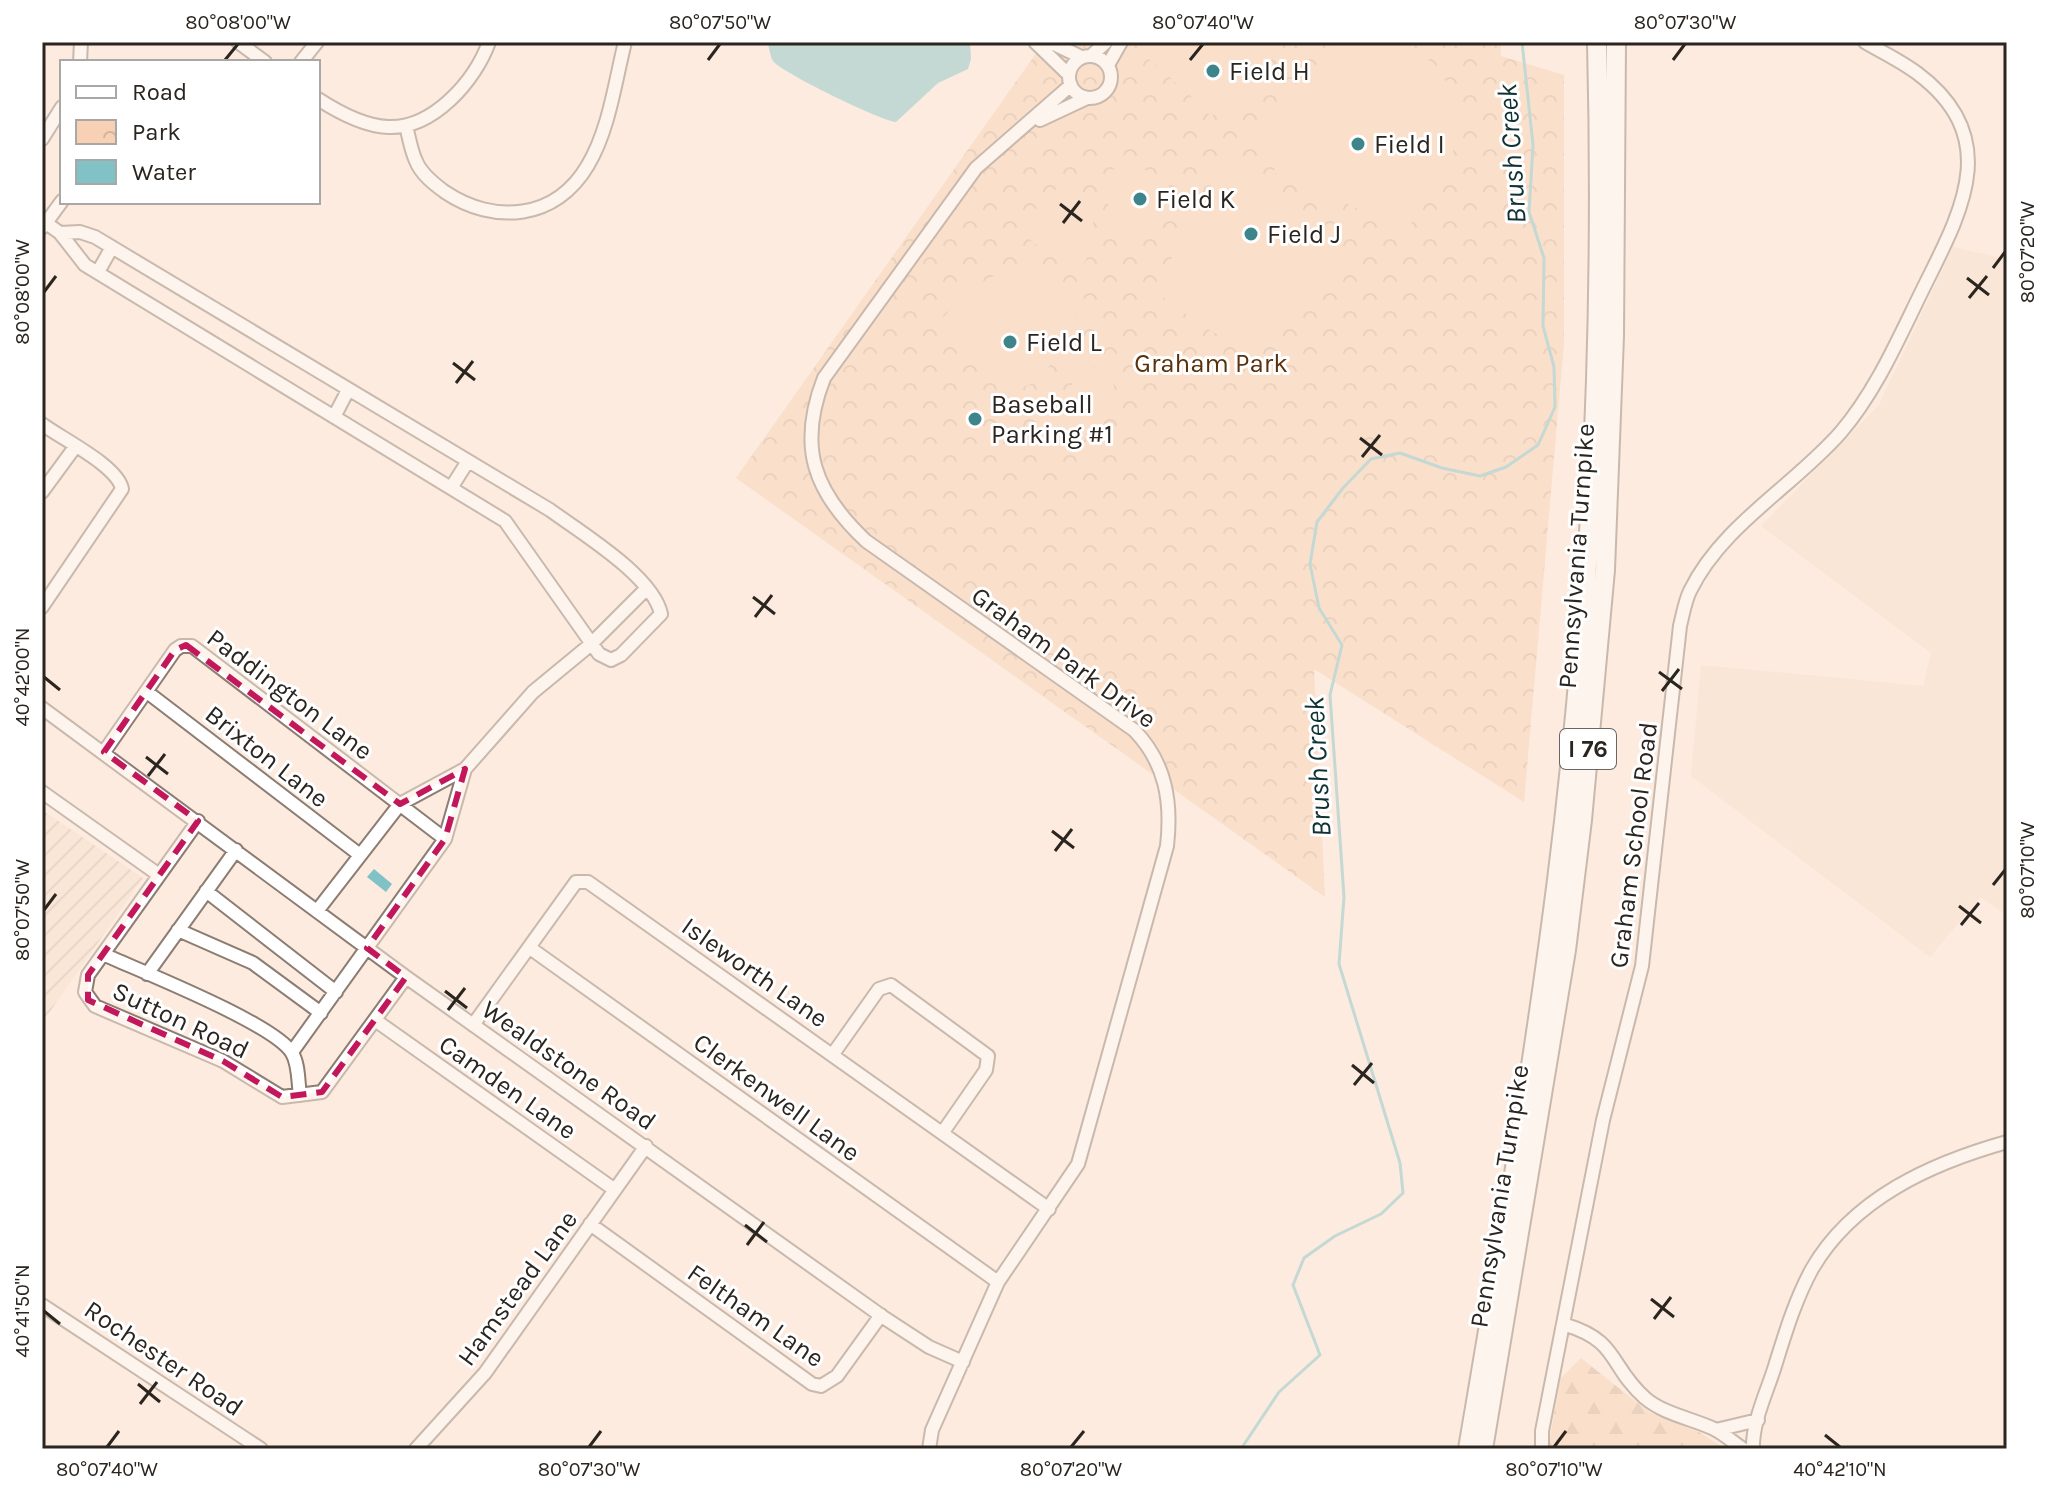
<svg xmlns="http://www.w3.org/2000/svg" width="2049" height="1491" font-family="Karla,sans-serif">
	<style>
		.built { fill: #f6dfcd }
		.industrial { fill: url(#industrial-furrows) }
		.forest { fill: url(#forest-firs) }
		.park { fill: url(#park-crowns) }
		.pitch { fill: #f8d1b4 }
		.water { fill: #81c2c7 }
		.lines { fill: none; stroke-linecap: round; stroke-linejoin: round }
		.stream { stroke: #81c2c7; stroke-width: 3 }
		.minor-casing { stroke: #8c7d72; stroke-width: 16 }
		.highway-casing { stroke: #8c7d72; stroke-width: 22 }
		.minor { stroke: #fff; stroke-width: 12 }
		.highway { stroke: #fff; stroke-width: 18 }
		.marked { fill: none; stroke: #c2185b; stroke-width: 6; stroke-dasharray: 16 10; stroke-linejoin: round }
		.ticks { fill: none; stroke: #2b2520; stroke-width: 3 }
		.poi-dot { fill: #3d858b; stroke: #fff; stroke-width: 3 }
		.labels { text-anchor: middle; stroke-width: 6; stroke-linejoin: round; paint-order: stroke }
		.shield { fill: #fff; stroke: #6b6663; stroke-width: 2 }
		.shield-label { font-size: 24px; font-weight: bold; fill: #2b2520 }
		.poi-label { font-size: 26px; fill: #2b2520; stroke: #fff; text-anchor: start }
		.park-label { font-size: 26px; fill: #5a310a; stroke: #fff }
		.street-label { font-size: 26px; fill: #2b2520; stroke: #fff }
		.water-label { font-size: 28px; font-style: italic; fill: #0f3133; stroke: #fff }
		.neatline { fill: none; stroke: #2b2520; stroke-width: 3 }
		.ticks-label { font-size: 20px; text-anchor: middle; fill: #2b2520 }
	</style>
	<defs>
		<pattern id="industrial-furrows" width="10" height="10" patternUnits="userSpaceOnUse" patternTransform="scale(2)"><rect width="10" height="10" fill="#f6dfcd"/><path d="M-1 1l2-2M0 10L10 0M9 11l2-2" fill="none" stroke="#d3bfb0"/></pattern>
		<pattern id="forest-firs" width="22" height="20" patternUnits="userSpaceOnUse" patternTransform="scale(2)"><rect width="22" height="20" fill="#f8d1b4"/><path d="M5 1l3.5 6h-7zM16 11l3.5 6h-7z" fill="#d5b39a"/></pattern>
		<pattern id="park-crowns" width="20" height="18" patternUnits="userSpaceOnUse" patternTransform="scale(2)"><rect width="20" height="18" fill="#f8d1b4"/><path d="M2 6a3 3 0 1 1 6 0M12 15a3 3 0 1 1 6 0" fill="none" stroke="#d5b39a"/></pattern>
	</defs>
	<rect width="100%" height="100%" fill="#fcebde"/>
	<!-- built -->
	<path class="built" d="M 1953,247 L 2007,259 L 2007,915 L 1980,897 L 1930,957 L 1691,776 L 1701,665 L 1923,686 L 1931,653 L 1761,526 L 1879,405 Z"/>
	<!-- industrial -->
	<path class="industrial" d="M 42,810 L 143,878 L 42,1023 Z"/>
	<!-- forest -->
	<path class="forest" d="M 1581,1358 L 1649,1412 L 1699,1432 L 1726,1449 L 1548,1449 L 1560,1379 Z"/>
	<!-- park -->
	<path class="park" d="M 1044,42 L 1501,42 L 1501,56 L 1564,75 L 1564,343 L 1524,802 L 1314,669 L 1325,897 L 736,478 Z"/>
	<!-- pitch -->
	<path class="pitch" d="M 1148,42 L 1280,42 L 1244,110 L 1240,109 L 1233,119 L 1222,121 L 1215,112 L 1212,117 L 1192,101 L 1193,98 L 1142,53 Z
		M 1339,42 C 1358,42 1390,36 1407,43 C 1419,49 1431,61 1439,72 C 1485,128 1438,184 1405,232 L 1290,176 L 1287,179 L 1273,172 L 1277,166 C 1262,153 1253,140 1265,122 L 1262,119 Z
		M 1122,154 L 1172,188 L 1174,204 L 1134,251 C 1105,217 1098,192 1122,154 Z
		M 1236,166 L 1277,194 L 1276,197 L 1344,258 C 1313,301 1274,366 1211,331 C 1192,319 1173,304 1155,291 L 1208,186 L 1210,187 L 1222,168 Z
		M 1067,180 C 1097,202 1100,234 1083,266 C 1061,258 1028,249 1022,225 L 1043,200 Z
		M 1008,271 L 1038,272 L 1086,300 L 1042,379 L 1019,389 L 991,376 L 940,322 C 960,296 977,281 1008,271 Z
		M 1088,363 L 1113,378 L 1114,389 L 1078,438 L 1068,439 L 1049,426 L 1048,417 Z"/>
	<!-- water -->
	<path class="water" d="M 768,42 L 970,42 L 971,59 L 968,69 L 938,83 L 896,122 C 881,121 779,71 773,61 C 770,56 769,47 768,42 Z
		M 374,869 L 392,884 L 386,892 L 367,877 Z"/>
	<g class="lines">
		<!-- stream -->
		<path class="stream" d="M 1241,1449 L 1279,1392 L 1320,1355 L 1293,1285 L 1304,1258 L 1335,1236 L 1381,1214 L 1403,1193 L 1400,1163 L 1339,964 L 1344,897 L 1330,695 L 1342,645 L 1319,608 L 1310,564 L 1317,522 L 1343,488 L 1371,459 L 1400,453 L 1442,468 L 1480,476 L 1506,467 L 1538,445 L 1555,407 L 1554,367 L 1543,326 L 1544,258 L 1529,212 L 1533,145 L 1522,42"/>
		<defs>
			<path id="minor" d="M 238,42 L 265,62
				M 1035,42 L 1069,75
				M 1050,42 L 1081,57
				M 1092,55 L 1106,42
				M1069 77a21 21 0 1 1 42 0a21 21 0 1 1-42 0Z
				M 80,62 L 81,42
				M 301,62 L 317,42
				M 1108,65 L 1121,42
				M 318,99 C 338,112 363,126 388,127 C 433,129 475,81 489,42
				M 1040,120 L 1087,98
				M 406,126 C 409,137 411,151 416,161 C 421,174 434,184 445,192 C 494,225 556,220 588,165 C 609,130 615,82 625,42
				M 42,139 L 62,107
				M 42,220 L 60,233 L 85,265 L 505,521 L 599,654 L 611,660 L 621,655 L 661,614 C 653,576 580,532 550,510 L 95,237 L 80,232 L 60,233
				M 43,227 L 62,201
				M 98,272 L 112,247
				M 334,417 L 348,390
				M 42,424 C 62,439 118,466 122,489 L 42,607
				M 451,488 L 468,461
				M 42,492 L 75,447
				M 147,692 L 360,855
				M 42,708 L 406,977 L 883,1317 L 929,1347 L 963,1362
				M 104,752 L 175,650 L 181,646 L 192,646 L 445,839
				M 42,792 L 159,875
				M 198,821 L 88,975 L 85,992 L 95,1006 L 223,1061 L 282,1097 L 322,1092 L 406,977
				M 206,891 L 336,992
				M 317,911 L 400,804 L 465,769
				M 178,930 L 253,963 L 321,1013
				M 530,948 L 998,1282
				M 103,954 C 140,971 275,1024 292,1053 C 299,1064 298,1083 300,1095
				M 147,974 L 236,850
				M 375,1020 L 615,1190
				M 473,1025 L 576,882 L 588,882 L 1049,1209
				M 292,1052 L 445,839 L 465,769 L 533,692 L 590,645 L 646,589
				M 833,1054 L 879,989 L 891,985 L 988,1056 L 986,1070 L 943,1132
				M 590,1224 L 812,1384 L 821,1386 L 837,1376 L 881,1315
				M 42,1305 L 261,1449
				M 1566,1325 C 1619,1341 1609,1366 1645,1398 C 1664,1414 1690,1418 1712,1428 C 1723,1433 1733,1442 1743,1449
				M 1716,1430 L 1758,1420
				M 416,1449 L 485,1373 L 646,1146
				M 929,1449 L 932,1430 L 998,1282 L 1078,1164 L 1167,846 C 1172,802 1166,763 1134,730 L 866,541 C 814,492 797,447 824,378 L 976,168 L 1071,85
				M 1542,1449 L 1542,1431 L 1603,1120 L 1642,966 L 1680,626 C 1683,614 1685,601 1690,591 C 1722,525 1794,486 1841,432 C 1875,392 1897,342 1920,295 C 1958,217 2007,140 1917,73 C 1901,61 1882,52 1865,42
				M 1753,1449 C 1752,1422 1767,1392 1775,1366 C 1785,1334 1795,1300 1812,1269 C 1853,1198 1932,1163 2007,1142"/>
			<path id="highway" d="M 1468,1449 C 1500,1260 1533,1070 1557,880 C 1592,603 1604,321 1597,42
				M 1483,1449 L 1566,950 L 1582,820 L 1605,570 L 1614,336 L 1616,42"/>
		</defs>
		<!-- minor casing -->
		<use href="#minor" class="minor-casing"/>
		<!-- highway casing -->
		<use href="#highway" class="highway-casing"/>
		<!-- minor -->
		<use href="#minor" class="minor"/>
		<!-- highway -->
		<use href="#highway" class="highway"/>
	</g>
	<!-- marked area -->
	<path d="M0 0H2049V1491H0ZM 186,645 L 400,804 L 465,769 L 445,839 L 367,948 L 406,977 L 322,1092 L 282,1097 L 223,1061 L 88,1000 L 88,975 L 198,821 L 104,752 L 175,650 Z" fill="#fcebde" fill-opacity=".55" fill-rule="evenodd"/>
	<path class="marked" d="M 186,645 L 400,804 L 465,769 L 445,839 L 367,948 L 406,977 L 322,1092 L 282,1097 L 223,1061 L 88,1000 L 88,975 L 198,821 L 104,752 L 175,650 Z"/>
	<!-- ticks -->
	<path class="ticks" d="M 225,60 L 238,44M 708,60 L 720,44M 1190,60 L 1203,44M 1673,60 L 1685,44M 1060,204 L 1082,221M 1063,223 L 1080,201M 1993,268 L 2005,252M 1967,278 L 1989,295M 44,292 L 56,276M 1969,298 L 1987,276M 453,363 L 475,380M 456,383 L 473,361M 1360,438 L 1382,455M 1362,457 L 1380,435M 753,597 L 775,614M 755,617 L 772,595M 1659,672 L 1682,689M 44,677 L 60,690M 1662,691 L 1679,669M 146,757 L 168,774M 148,776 L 165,754M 1052,831 L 1074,848M 1055,851 L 1072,829M 1993,885 L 2005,870M 1959,906 L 1981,923M 44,910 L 56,894M 1961,925 L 1979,903M 445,991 L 467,1008M 448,1010 L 465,988M 1352,1065 L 1374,1083M 1354,1085 L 1372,1063M 745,1225 L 767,1242M 747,1245 L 764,1222M 1651,1299 L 1674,1317M 44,1311 L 60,1324M 1654,1319 L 1671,1297M 138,1384 L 160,1402M 140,1404 L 157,1382M 1825,1435 L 1840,1447M 107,1447 L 119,1431M 589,1447 L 601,1431M 1071,1447 L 1084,1431M 1554,1447 L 1566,1431"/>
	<!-- markers -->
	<g class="poi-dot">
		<circle cx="1213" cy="71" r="8"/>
		<circle cx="1358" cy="144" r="8"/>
		<circle cx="1140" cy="199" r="8"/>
		<circle cx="1251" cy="234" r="8"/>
		<circle cx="1010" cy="342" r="8"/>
		<circle cx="975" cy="419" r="8"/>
	</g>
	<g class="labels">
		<!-- shield labels -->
		<rect class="shield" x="1560" y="729" width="56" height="40" rx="6"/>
		<g class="shield-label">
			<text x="1588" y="757">I 76</text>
		</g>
		<!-- poi labels -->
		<g class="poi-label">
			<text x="1229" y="80">Field H</text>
			<text x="1374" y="153">Field I</text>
			<text x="1156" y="208">Field K</text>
			<text x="1267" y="243">Field J</text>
			<text x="1026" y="351">Field L</text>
			<text x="991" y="413">Baseball<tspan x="991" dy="30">Parking #1</tspan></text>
		</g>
		<!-- park labels -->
		<g class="park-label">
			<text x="1211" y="372">Graham Park</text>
		</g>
		<!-- street labels -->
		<g class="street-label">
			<text transform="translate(1576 556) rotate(-86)" y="9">Pennsylvania Turnpike</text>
			<text transform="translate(1064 657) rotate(36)" y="9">Graham Park Drive</text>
			<text transform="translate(290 694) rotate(37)" y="9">Paddington Lane</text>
			<text transform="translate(267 756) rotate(38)" y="9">Brixton Lane</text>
			<text transform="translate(1633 845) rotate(-83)" y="9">Graham School Road</text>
			<text transform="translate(755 972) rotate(35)" y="9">Isleworth Lane</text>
			<text transform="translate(181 1020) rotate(25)" y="9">Sutton Road</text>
			<text transform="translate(569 1065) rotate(35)" y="9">Wealdstone Road</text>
			<text transform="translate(508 1087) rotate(35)" y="9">Camden Lane</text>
			<text transform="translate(777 1097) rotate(36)" y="9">Clerkenwell Lane</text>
			<text transform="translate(1499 1196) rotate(-81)" y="9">Pennsylvania Turnpike</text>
			<text transform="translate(517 1288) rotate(-54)" y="9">Hamstead Lane</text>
			<text transform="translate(756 1315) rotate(35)" y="9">Feltham Lane</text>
			<text transform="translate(164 1358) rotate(34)" y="9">Rochester Road</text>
		</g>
		<!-- water labels -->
		<g class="water-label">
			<text transform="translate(1511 154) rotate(-94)" y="10">Brush Creek</text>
			<text transform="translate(1317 767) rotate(-93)" y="10">Brush Creek</text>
		</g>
	</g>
	<!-- border -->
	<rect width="2049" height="1491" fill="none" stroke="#ffffff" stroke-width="88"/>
	<!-- legend -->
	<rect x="60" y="60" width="260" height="144" fill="#ffffff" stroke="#aaa8a6" stroke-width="2"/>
	<rect x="76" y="86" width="40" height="12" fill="#ffffff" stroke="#aaa8a6" stroke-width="2"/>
	<text x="132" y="100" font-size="24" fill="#2b2520">Road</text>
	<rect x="76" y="120" width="40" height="24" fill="url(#park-crowns)" stroke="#aaa8a6" stroke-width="2"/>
	<text x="132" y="140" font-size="24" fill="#2b2520">Park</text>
	<rect x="76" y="160" width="40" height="24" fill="#81c2c7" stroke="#aaa8a6" stroke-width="2"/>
	<text x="132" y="180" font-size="24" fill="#2b2520">Water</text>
	<rect x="44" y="44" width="1961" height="1403" class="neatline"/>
	<g class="ticks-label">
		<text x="238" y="29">80°08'00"W</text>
		<text x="720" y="29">80°07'50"W</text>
		<text x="1203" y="29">80°07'40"W</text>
		<text x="1685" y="29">80°07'30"W</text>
		<text transform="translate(2027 252) rotate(-90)" y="7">80°07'20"W</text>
		<text transform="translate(22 292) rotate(-90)" y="7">80°08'00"W</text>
		<text transform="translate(22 677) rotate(-90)" y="7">40°42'00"N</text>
		<text transform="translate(2027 870) rotate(-90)" y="7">80°07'10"W</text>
		<text transform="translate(22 910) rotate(-90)" y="7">80°07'50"W</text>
		<text transform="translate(22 1311) rotate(-90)" y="7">40°41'50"N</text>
		<text x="107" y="1476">80°07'40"W</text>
		<text x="589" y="1476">80°07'30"W</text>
		<text x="1071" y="1476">80°07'20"W</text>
		<text x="1554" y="1476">80°07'10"W</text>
		<text x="1840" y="1476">40°42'10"N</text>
	</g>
</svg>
